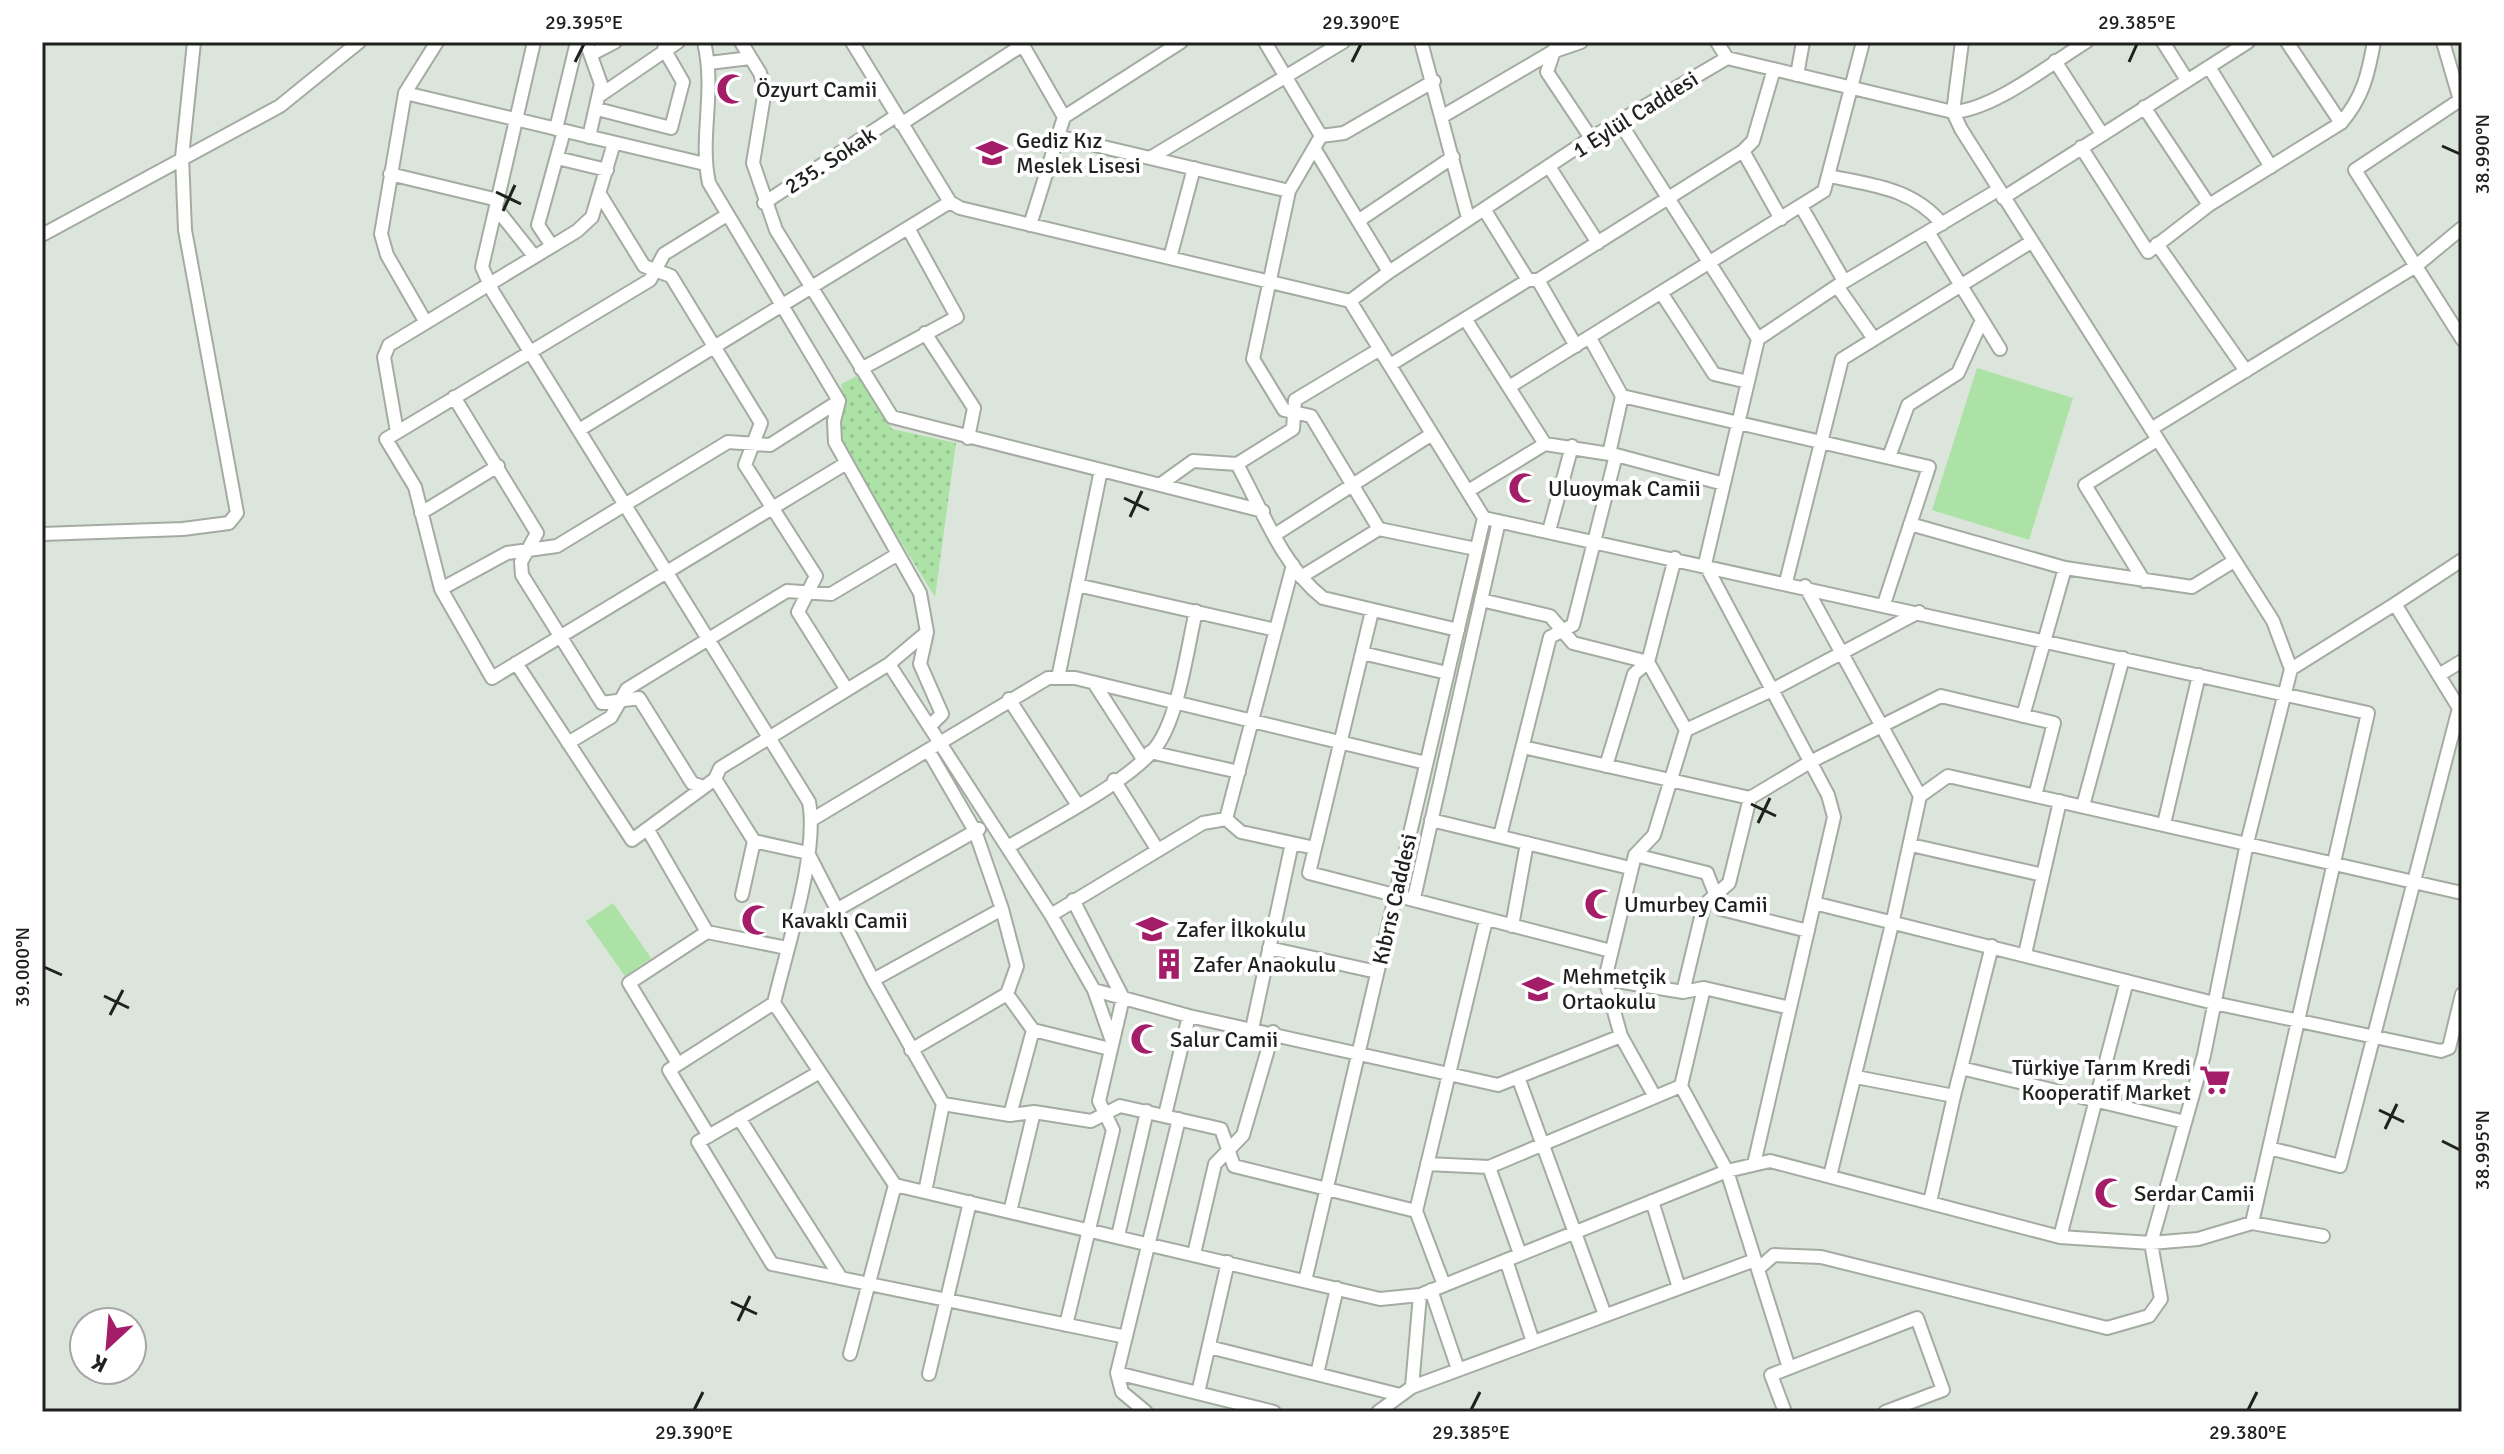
<svg xmlns="http://www.w3.org/2000/svg" width="2504" height="1454" font-family="Signika,sans-serif">
	<style>
		.grass { fill: url(#grass-dots) }
		.park { fill: #ace2a5 }
		.lines { fill: none; stroke-linecap: round; stroke-linejoin: round }
		.minor-casing { stroke: #a4aca2; stroke-width: 16 }
		.minor { stroke: #fff; stroke-width: 12 }
		.ticks { fill: none; stroke: #1e211d; stroke-width: 3 }
		.labels { text-anchor: middle; stroke-width: 8; stroke-linejoin: round; paint-order: stroke }
		.poi-label { font-size: 22px; fill: #1e211d; stroke: #fff; text-anchor: start }
		.street-label { font-size: 22px; fill: #1e211d; stroke: #fff }
		.neatline { fill: none; stroke: #1e211d; stroke-width: 3 }
		.ticks-label { font-size: 20px; text-anchor: middle; fill: #1e211d }
	</style>
	<defs>
		<pattern id="grass-dots" width="8" height="8" patternUnits="userSpaceOnUse" patternTransform="scale(2)"><rect width="8" height="8" fill="#ace2a5"/><path d="M2 2h.1M6 6h.1" fill="none" stroke="#94c28e" stroke-width="1.8" stroke-linecap="round"/></pattern>
	</defs>
	<rect width="100%" height="100%" fill="#dce5db"/>
	<!-- grass -->
	<path class="grass" d="M 857,376 L 892,429 L 956,443 L 935,597 L 838,440 L 844,404 L 841,384 Z"/>
	<!-- park -->
	<path class="park" d="M 1977,368 L 2073,398 L 2029,540 L 1932,510 Z
		M 613,903 L 651,958 L 625,976 L 586,921 Z"/>
	<g class="lines">
		<defs>
			<path id="minor" d="M 534,42 L 482,267 L 493,292 L 809,802 C 819,852 786,951 774,1003 L 895,1185 L 1380,1299 L 1420,1295 L 1727,1171 L 1770,1161 L 2060,1237 L 2151,1243 L 2198,1239 L 2252,1223 L 2323,1236
				M 586,42 L 601,84 L 589,137
				M 704,42 C 716,92 699,137 709,183 L 839,401 L 834,421 L 835,442 L 920,593 L 927,632 L 920,664 L 942,714 L 931,725
				M 741,42 L 760,73 L 765,90 L 753,163 L 776,230 L 892,417 L 1263,511
				M 852,42 L 950,202 L 960,208 L 1350,301 L 1484,518 L 2368,713 L 2252,1223
				M 1021,42 L 1064,117
				M 1265,42 L 1321,136
				M 1421,42 L 1468,218
				M 1557,42 L 1547,72 L 1591,138
				M 1717,42 L 1727,58
				M 2163,42 L 2187,80
				M 2287,42 L 2341,123
				M 2443,42 L 2460,100 L 2355,170 L 2462,339
				M 592,54 L 615,42
				M 2055,61 L 2102,134
				M 709,63 L 750,58
				M 2209,67 L 2271,167
				M 1774,69 L 1753,141 L 1743,151 L 1781,219
				M 1797,75 L 1803,42
				M 405,93 L 705,164
				M 599,96 L 678,42
				M 2144,107 L 2209,205
				M 597,109 L 671,128 L 683,82 L 664,49
				M 1443,116 L 1552,52 L 1581,42
				M 1619,121 L 1758,339
				M 901,124 L 1021,46
				M 556,129 L 577,42
				M 1057,136 L 1289,191
				M 1321,136 L 1289,191 L 1253,359 L 1284,410 L 1311,416 L 1379,529 L 1476,549
				M 1321,136 L 1344,133 L 1434,81
				M 2081,147 L 2148,252 L 2209,205 L 2341,123 C 2363,97 2368,75 2374,42
				M 1314,148 L 1389,272
				M 557,158 L 607,170
				M 1150,158 L 1343,42
				M 1550,168 L 1598,243
				M 390,174 L 498,200
				M 1829,176 C 1871,185 1913,188 1942,224
				M 601,196 L 644,266 L 671,276 L 761,423 L 745,465 L 816,576 L 798,612 L 847,690
				M 2003,198 L 2248,42
				M 764,203 L 896,116
				M 496,208 L 534,256
				M 1802,208 L 1844,281
				M 1484,209 L 1528,280
				M 727,215 L 664,254 L 650,280 L 386,439 L 415,487 L 441,589 L 492,678 L 845,464
				M 1358,221 L 1453,157
				M 1030,225 L 1064,117 L 1181,42
				M 1928,232 L 2000,349
				M 42,235 L 280,106 L 359,42
				M 2157,244 L 2246,371
				M 552,246 L 538,225 L 564,131
				M 1170,258 L 1194,168
				M 1538,280 L 1576,346
				M 1837,286 L 1874,339
				M 1662,294 L 1714,374 L 1748,382
				M 1350,301 L 1389,272 L 1591,138 L 1727,58 L 1953,112 C 1995,109 2050,64 2086,42
				M 1466,320 L 1545,444
				M 425,321 L 387,255 L 381,234 L 405,93 L 437,42
				M 925,333 L 974,408 L 968,438
				M 1590,338 L 1622,396 L 1609,454
				M 1390,365 L 1528,280 L 1538,280 L 1743,151
				M 861,369 L 957,317 L 908,228
				M 1509,387 L 1824,191 L 1863,42
				M 1622,396 L 1929,467 L 1884,604
				M 454,397 L 537,533 L 521,562 L 522,575 L 602,703 L 639,698 L 692,783 L 703,787
				M 2151,429 L 2416,266 L 2462,228
				M 579,430 L 950,202
				M 397,432 L 384,357 L 389,345 L 577,231 L 592,217 L 614,143
				M 1889,457 L 1908,405 L 1958,373 L 1982,320
				M 1237,464 C 1261,508 1283,567 1323,598 L 1458,630
				M 1161,484 L 1193,461 L 1237,464 L 1293,429 L 1295,400 L 1380,349
				M 1468,491 L 1545,444 L 1616,455 L 1724,484
				M 421,513 L 498,466
				M 1910,524 L 2065,568 L 2192,587 L 2234,561
				M 1549,531 L 1572,446
				M 42,534 L 183,529 L 229,523 L 237,513 L 185,230 L 182,157 L 194,42
				M 1276,534 L 1432,434
				M 1301,577 L 1379,529
				M 2144,581 L 2085,485 L 2157,440
				M 1786,582 L 1842,359 L 2031,242
				M 1077,585 L 1276,630
				M 1805,586 L 1920,796 L 1893,920 L 1830,1176
				M 441,589 L 507,553 L 557,546 L 728,442 L 770,445 L 839,401
				M 1481,600 L 1550,616 L 1573,643 L 1648,662 L 1686,730 L 1654,835 L 1635,855 L 1605,979 L 1621,1036 L 1655,1097
				M 2395,604 L 2462,560
				M 1372,611 L 1309,873 L 1611,951
				M 1362,653 L 1447,673
				M 516,663 L 632,840 L 715,779 L 720,768 L 889,664 L 927,632
				M 889,664 L 1051,915 L 1094,990 L 1112,1041
				M 2291,669 L 2395,604 L 2462,713
				M 2439,675 L 2462,661
				M 1058,678 L 1101,470
				M 1094,683 L 1143,759
				M 1009,699 L 1077,804
				M 2023,716 L 2065,568
				M 1686,730 L 1772,690 L 1919,612
				M 568,743 L 611,717 L 627,689 L 787,591 L 831,594 L 898,554
				M 1523,747 L 1750,798 L 1810,762 L 1941,696 L 2054,723 L 2035,796
				M 928,750 L 975,831 L 1002,909 L 1017,966 L 1007,994 L 1033,1030 L 1110,1049
				M 1150,752 L 1239,772
				M 1606,766 L 1634,674 L 1648,662 L 1675,558
				M 715,779 L 754,841 L 808,853 L 873,980 L 943,1104 L 925,1192
				M 1114,780 L 1157,849
				M 1920,796 L 1948,776 L 2462,893
				M 2083,806 L 2123,658
				M 813,819 L 1048,678 L 1075,678 L 1426,763
				M 1226,819 L 1293,565
				M 1226,819 L 1241,832 L 1315,848
				M 1431,820 L 1630,868
				M 2164,824 L 2199,675
				M 648,830 L 707,932
				M 1500,836 L 1550,637 L 1573,625 L 1616,455
				M 1911,845 L 2043,875
				M 1008,847 C 1047,823 1129,782 1156,747 C 1179,716 1187,649 1196,611
				M 1635,855 L 1707,873 L 1721,909 L 1808,931
				M 742,895 L 754,841
				M 1414,898 L 1499,521
				M 1814,903 L 2214,1003 L 2441,1051 L 2449,1048 L 2462,994
				M 838,909 L 979,829
				M 1051,915 L 1203,823 L 1226,819
				M 1512,926 L 1527,843
				M 1269,948 L 1377,972
				M 2025,954 L 2060,801
				M 1605,979 L 1683,992 L 1704,988 L 1790,1008
				M 873,980 L 1002,909
				M 1704,988 L 1681,1086 L 1727,1171 L 1789,1368
				M 1094,990 L 1189,1016 L 1498,1085 L 1621,1036
				M 1683,992 L 1704,905 L 1729,883 L 1750,798
				M 1252,1029 L 1292,843
				M 911,1050 L 1007,994
				M 678,1064 L 629,983 L 707,932 L 787,948
				M 1961,1068 L 2185,1122
				M 818,1073 L 698,1142 L 772,1264 L 1126,1337
				M 1518,1077 L 1605,1315
				M 1856,1077 L 1954,1096 L 1930,1202
				M 1954,1096 L 1992,946
				M 943,1104 L 1010,1115 L 1034,1112 L 1091,1121 L 1120,1106 L 1221,1129 L 1234,1166 L 1416,1211 L 1444,1285
				M 1010,1115 L 1033,1030
				M 1165,1115 L 1189,1016
				M 739,1118 L 841,1278
				M 709,1136 L 669,1070 L 774,1003
				M 2269,1148 L 2340,1166 L 2458,712
				M 1427,1164 L 1489,1167 L 1681,1086
				M 1754,1164 L 1834,817 L 1828,795 L 1705,564 L 1758,339 L 1837,286 L 1998,190
				M 1489,1167 L 1520,1254
				M 1652,1201 L 1679,1288
				M 1416,1211 L 1486,920
				M 1010,1212 L 1034,1112
				M 1118,1236 L 1147,1111
				M 2060,1237 L 2127,981
				M 1194,1254 L 1215,1164 L 1243,1135 L 1273,1032
				M 1506,1260 L 1533,1342
				M 1758,1269 L 1774,1255 L 1821,1257 L 2107,1328 L 2149,1316 L 2161,1299 L 2151,1243 L 2204,1055 L 2247,843 L 2291,669 L 2273,621 L 1961,129 L 1953,112 L 1962,42
				M 1305,1281 L 1484,518
				M 1431,1290 L 1458,1369
				M 1066,1325 L 1113,1130 L 1099,1101 L 1123,998 L 1073,900
				M 1209,1347 L 1400,1395
				M 850,1354 L 895,1185
				M 1117,1373 L 1274,1412
				M 929,1374 L 970,1202
				M 1317,1374 L 1337,1288
				M 1412,1387 L 1755,1260
				M 1198,1393 L 1228,1262
				M 1146,1412 L 1122,1392 L 1117,1373 L 1179,1119
				M 1378,1412 L 1412,1387 L 1420,1295
				M 1785,1412 L 1771,1375 L 1917,1318 L 1943,1390 L 1885,1412"/>
		</defs>
		<!-- minor casing -->
		<use href="#minor" class="minor-casing"/>
		<!-- minor -->
		<use href="#minor" class="minor"/>
	</g>
	<!-- ticks -->
	<path class="ticks" d="M 575,62 L 584,44M 1352,62 L 1361,44M 2129,62 L 2137,44M 2442,146 L 2460,154M 496,192 L 521,204M 503,211 L 515,185M 1124,498 L 1149,510M 1130,517 L 1142,491M 1751,804 L 1776,816M 1758,823 L 1770,798M 44,967 L 62,975M 104,996 L 129,1008M 110,1015 L 123,990M 2379,1110 L 2404,1122M 2385,1129 L 2397,1104M 2442,1141 L 2460,1150M 731,1302 L 757,1314M 738,1321 L 750,1296M 694,1410 L 703,1392M 1471,1410 L 1480,1392M 2248,1410 L 2257,1392"/>
	<!-- icons -->
	<defs>
		<symbol id="mosque-bare" viewBox="-9 -9 18 18"><path d="M3.5-4.9A6 6 0 1 0 3.5 4.9A5 5 0 1 1 3.5-4.9Z" fill="#a31d69" stroke="#fff" stroke-width="2.5" paint-order="stroke"/></symbol>
		<symbol id="school-bare" viewBox="-9 -9 18 18"><path d="M0-5L7-2L0 1L-7-2ZM-4 1L0 2.5L4 1V4Q0 6-4 4Z" fill="#a31d69" stroke="#fff" stroke-width="2.5" paint-order="stroke"/></symbol>
		<symbol id="building-bare" viewBox="-9 -9 18 18"><path d="M-4-6H4V6H1V3H-1V6H-4ZM-2.5-4.3h1.7v1.8h-1.7ZM.8-4.3h1.7v1.8H.8ZM-2.5-1h1.7V.8h-1.7ZM.8-1h1.7V.8H.8Z" fill="#a31d69" stroke="#fff" stroke-width="2.5" paint-order="stroke"/></symbol>
		<symbol id="supermarket-bare" viewBox="-9 -9 18 18"><path d="M-6-5.5h2.5l.6 2H6L4.5 2H-2.5L-4.4-4H-6ZM-1.5 3.2a1.3 1.3 0 1 0 .1 0ZM3 3.2a1.3 1.3 0 1 0 .1 0Z" fill="#a31d69" stroke="#fff" stroke-width="2.5" paint-order="stroke"/></symbol>
	</defs>
	<g fill-rule="evenodd">
		<use href="#mosque-bare" x="710" y="67" width="44" height="44"/>
		<use href="#school-bare" x="970" y="131" width="44" height="44"/>
		<use href="#mosque-bare" x="1502" y="466" width="44" height="44"/>
		<use href="#mosque-bare" x="1578" y="882" width="44" height="44"/>
		<use href="#mosque-bare" x="735" y="898" width="44" height="44"/>
		<use href="#school-bare" x="1130" y="907" width="44" height="44"/>
		<use href="#building-bare" x="1147" y="942" width="44" height="44"/>
		<use href="#school-bare" x="1516" y="967" width="44" height="44"/>
		<use href="#mosque-bare" x="1124" y="1017" width="44" height="44"/>
		<use href="#supermarket-bare" x="2193" y="1058" width="44" height="44"/>
		<use href="#mosque-bare" x="2088" y="1171" width="44" height="44"/>
	</g>
	<g class="labels">
		<!-- poi labels -->
		<g class="poi-label">
			<text x="756" y="97">Özyurt Camii</text>
			<text x="1016" y="148">Gediz Kız<tspan x="1016" dy="25">Meslek Lisesi</tspan></text>
			<text x="1548" y="496">Uluoymak Camii</text>
			<text x="1624" y="912">Umurbey Camii</text>
			<text x="781" y="928">Kavaklı Camii</text>
			<text x="1176" y="937">Zafer İlkokulu</text>
			<text x="1193" y="972">Zafer Anaokulu</text>
			<text x="1562" y="984">Mehmetçik<tspan x="1562" dy="25">Ortaokulu</tspan></text>
			<text x="1170" y="1047">Salur Camii</text>
			<text x="2191" y="1075" text-anchor="end">Türkiye Tarım Kredi<tspan x="2191" dy="25">Kooperatif Market</tspan></text>
			<text x="2134" y="1201">Serdar Camii</text>
		</g>
		<!-- street labels -->
		<g class="street-label">
			<text transform="translate(1635 114) rotate(-32)" y="8">1 Eylül Caddesi</text>
			<text transform="translate(830 160) rotate(-33)" y="8">235. Sokak</text>
			<text transform="translate(1394 899) rotate(-77)" y="8">Kıbrıs Caddesi</text>
		</g>
	</g>
	<!-- border -->
	<rect width="2504" height="1454" fill="none" stroke="#ffffff" stroke-width="88"/>
	<!-- north arrow -->
	<g transform="translate(108 1346) rotate(206)"><circle r="38" fill="#ffffff" stroke="#a5a6a5" stroke-width="2"/>
	<path d="M0-6L14 30L0 20L-14 30Z" fill="#a31d69"/>
	<text y="-12" font-size="22" font-weight="bold" text-anchor="middle" fill="#1e211d">K</text>
	</g>
	<rect x="44" y="44" width="2416" height="1366" class="neatline"/>
	<g class="ticks-label">
		<text x="584" y="29">29.395°E</text>
		<text x="1361" y="29">29.390°E</text>
		<text x="2137" y="29">29.385°E</text>
		<text transform="translate(2482 154) rotate(-90)" y="7">38.990°N</text>
		<text transform="translate(22 967) rotate(-90)" y="7">39.000°N</text>
		<text transform="translate(2482 1150) rotate(-90)" y="7">38.995°N</text>
		<text x="694" y="1439">29.390°E</text>
		<text x="1471" y="1439">29.385°E</text>
		<text x="2248" y="1439">29.380°E</text>
	</g>
</svg>
